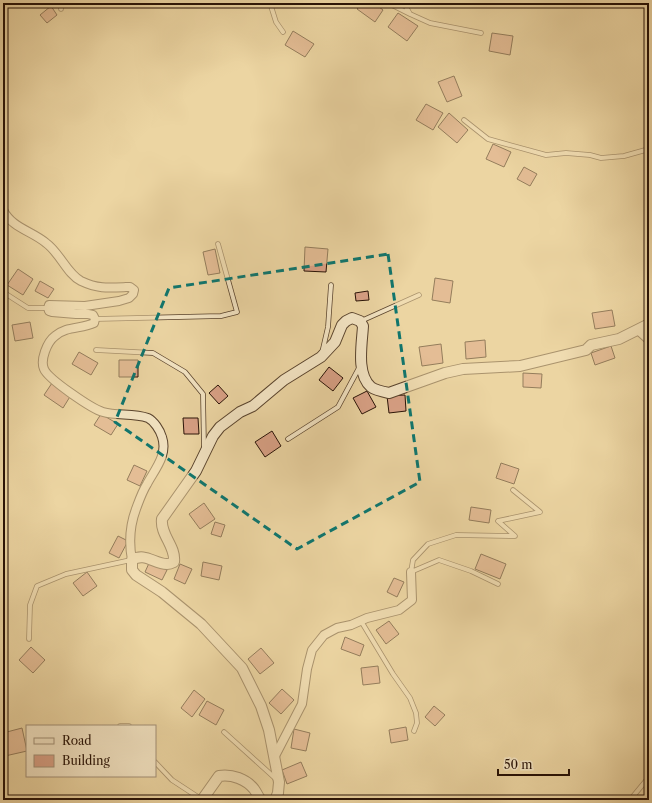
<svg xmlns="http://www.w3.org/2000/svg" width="652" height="803" font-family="'Libre Caslon Text',serif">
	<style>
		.building { fill: #d9a186; stroke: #281206 }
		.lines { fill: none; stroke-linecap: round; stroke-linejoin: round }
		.service-casing { stroke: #59432d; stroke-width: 5.5 }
		.minor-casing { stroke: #59432d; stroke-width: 10 }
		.tertiary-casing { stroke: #59432d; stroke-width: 12 }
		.service { stroke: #f3e4c3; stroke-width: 4 }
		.minor { stroke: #f3e4c3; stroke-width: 8 }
		.tertiary { stroke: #f3e4c3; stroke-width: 10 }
		.marked { fill: none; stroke: #0f766e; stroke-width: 3; stroke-dasharray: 8 5; stroke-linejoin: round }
	</style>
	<rect width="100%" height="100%" fill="#ecd5a3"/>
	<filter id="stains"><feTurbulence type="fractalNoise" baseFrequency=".005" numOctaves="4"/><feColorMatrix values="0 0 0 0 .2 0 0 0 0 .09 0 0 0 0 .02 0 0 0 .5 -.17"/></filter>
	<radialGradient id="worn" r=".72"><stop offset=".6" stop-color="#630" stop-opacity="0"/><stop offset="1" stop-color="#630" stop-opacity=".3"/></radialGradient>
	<!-- building -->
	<path class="building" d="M 362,3 L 374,3 L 383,10 L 375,22 L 357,9 Z
		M 51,6 L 57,15 L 47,23 L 40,15 Z
		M 398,13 L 418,26 L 407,41 L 388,27 Z
		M 293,31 L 314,44 L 305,57 L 285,45 Z
		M 492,33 L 513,36 L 510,55 L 489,51 Z
		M 454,76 L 462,96 L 447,102 L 438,82 Z
		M 426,104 L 443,113 L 433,130 L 416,120 Z
		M 449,113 L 468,130 L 457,143 L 438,127 Z
		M 493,144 L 511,152 L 504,167 L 486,159 Z
		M 524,167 L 537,174 L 530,186 L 517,179 Z
		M 305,247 L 328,249 L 326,272 L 304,271 Z
		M 215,249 L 220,273 L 208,275 L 203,252 Z
		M 18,269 L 33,279 L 23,295 L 7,285 Z
		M 435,278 L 453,281 L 450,303 L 432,300 Z
		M 40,281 L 54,289 L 48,298 L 35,291 Z
		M 368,291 L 369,300 L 356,301 L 355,293 Z
		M 612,310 L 615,326 L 595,329 L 592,313 Z
		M 30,322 L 33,338 L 15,341 L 12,325 Z
		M 485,340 L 486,357 L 466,359 L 465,342 Z
		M 441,344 L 443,363 L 422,366 L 419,347 Z
		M 611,346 L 615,358 L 595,365 L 591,353 Z
		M 79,352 L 98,363 L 91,375 L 72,364 Z
		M 119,360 L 138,360 L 138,377 L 119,377 Z
		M 329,367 L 343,378 L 333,391 L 319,380 Z
		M 523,373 L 542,374 L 541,388 L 523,387 Z
		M 52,383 L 71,395 L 63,408 L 44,395 Z
		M 218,385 L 228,396 L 219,404 L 209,393 Z
		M 367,391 L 376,407 L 362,414 L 353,398 Z
		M 405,395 L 406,411 L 389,413 L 387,396 Z
		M 101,414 L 118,424 L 111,435 L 94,425 Z
		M 183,418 L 198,418 L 199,434 L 184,434 Z
		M 272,431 L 281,446 L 265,457 L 255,442 Z
		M 501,463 L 519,469 L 514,484 L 496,478 Z
		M 134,465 L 147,471 L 140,486 L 127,480 Z
		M 204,503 L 215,519 L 200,529 L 189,514 Z
		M 471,507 L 491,510 L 489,523 L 469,520 Z
		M 215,522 L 225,525 L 221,537 L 211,534 Z
		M 118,536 L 128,541 L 119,558 L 109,553 Z
		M 481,554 L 506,564 L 500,579 L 475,569 Z
		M 150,561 L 167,570 L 162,580 L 145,572 Z
		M 203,562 L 222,566 L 219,580 L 201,576 Z
		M 180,564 L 192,569 L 185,584 L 174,579 Z
		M 87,572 L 97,586 L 83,596 L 73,583 Z
		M 394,578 L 404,582 L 397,597 L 387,592 Z
		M 389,621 L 399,634 L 386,644 L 376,630 Z
		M 345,637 L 364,645 L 360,656 L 341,649 Z
		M 31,647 L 45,660 L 33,673 L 19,660 Z
		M 261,648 L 274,663 L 260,674 L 248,659 Z
		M 378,666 L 380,683 L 363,685 L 361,668 Z
		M 282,689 L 294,700 L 281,714 L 269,703 Z
		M 194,690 L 205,699 L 192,717 L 181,708 Z
		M 207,701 L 224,710 L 216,725 L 199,715 Z
		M 434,706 L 445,715 L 435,726 L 425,717 Z
		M 406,727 L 408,740 L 391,743 L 389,730 Z
		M 22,728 L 27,751 L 5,756 L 3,748 L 3,733 Z
		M 294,729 L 310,733 L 306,751 L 291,748 Z
		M 301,762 L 307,776 L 287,784 L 282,770 Z"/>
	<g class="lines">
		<defs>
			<path id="service" d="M 270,3 L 276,22 L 283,32
				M 404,3 L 410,14 L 430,23 L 481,33
				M 390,4 L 410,14
				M 61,9 L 61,3
				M 464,120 L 488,139 L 546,155 L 566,153 L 590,155 L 601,158 L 624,156 L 649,149
				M 3,292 L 28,308 L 48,308
				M 95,319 L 221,316 L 237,312 L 218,244
				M 361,321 L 419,295
				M 96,350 L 153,353 L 185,372 L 203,394 L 204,448
				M 322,353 L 328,327 L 331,285
				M 288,439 L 338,407 L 360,366
				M 411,572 L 413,560 L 428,544 L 456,535 L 515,536 L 498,521 L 540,512 L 513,490
				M 411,572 L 439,560 L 471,571 L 498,584
				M 361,621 L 393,674 L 410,698 L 416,713 L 417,723 L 414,731
				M 29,639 L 30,605 L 37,586 L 66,574 L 131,560
				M 120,726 L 129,726
				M 224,732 L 276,779
				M 155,762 L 172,780 L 201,799
				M 630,800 L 649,777"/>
			<path id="minor" d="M 3,210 C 12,228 32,231 46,243 C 60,253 67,274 81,281 C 98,289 108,288 126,287 L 130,287 L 134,290 L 133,294 L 129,298 L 119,301 L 85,306 L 49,305 L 48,308 L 49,311 L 52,312 L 76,314 L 88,314 L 93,315 L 95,319 L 94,323 C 82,329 66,326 55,336 C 47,342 40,360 44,369 C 48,379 92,409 103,412 C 117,416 133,413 148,418 C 154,421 160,430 162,437 C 168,455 155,469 147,484 C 142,492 139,501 136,509 C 130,525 129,544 132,560
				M 638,330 L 649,340
				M 275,756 L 302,704 L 307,669 L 312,650 L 324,635 L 337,628 L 351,625 L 367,618 L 399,610 L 412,600 L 411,572"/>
			<path id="tertiary" d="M 202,800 L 219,776 C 232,774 246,779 254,789 C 257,793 258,797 261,800
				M 275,800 L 278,793 L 279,782 L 269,730 L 261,706 L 242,668 L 201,624 L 162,592 L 136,575 L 132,570 L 132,560 C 145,552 154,564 167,564 C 170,564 172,563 174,562 C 176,546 160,535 162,519 L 196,471 L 213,436 L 220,427 L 240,412 L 253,406 L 284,380 L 321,357 L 335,342 L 342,325 L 346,321 L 352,318 L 360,321 L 363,326 C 362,344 356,374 371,387 C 375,390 384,392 389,393 L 445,373 L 463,369 L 520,366 L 586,350 L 591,345 L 619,339 L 649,324"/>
		</defs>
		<!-- service casing -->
		<use href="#service" class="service-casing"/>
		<!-- minor casing -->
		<use href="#minor" class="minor-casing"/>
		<!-- tertiary casing -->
		<use href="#tertiary" class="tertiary-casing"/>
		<!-- service -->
		<use href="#service" class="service"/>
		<!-- minor -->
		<use href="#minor" class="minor"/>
		<!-- tertiary -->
		<use href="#tertiary" class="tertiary"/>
	</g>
	<!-- marked area -->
	<path d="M0 0H652V803H0ZM 388,254 L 420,482 L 297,549 L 115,422 L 169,288 Z" fill="#ecd5a3" fill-opacity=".55" fill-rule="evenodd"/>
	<path class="marked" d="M 388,254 L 420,482 L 297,549 L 115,422 L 169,288 Z"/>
	<!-- margin -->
	<rect width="652" height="803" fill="none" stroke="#ecd5a3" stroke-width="16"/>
	<rect x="4" y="4" width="644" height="795" fill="none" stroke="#281206" stroke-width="2"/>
	<rect x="8" y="8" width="636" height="787" fill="none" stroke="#281206"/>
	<!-- legend -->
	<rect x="26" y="725" width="130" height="52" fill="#f3e4c3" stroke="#a29077"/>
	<rect x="34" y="738" width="20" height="6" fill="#f3e4c3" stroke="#a29077"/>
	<text x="62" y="745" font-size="12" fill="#281206">Road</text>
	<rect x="34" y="755" width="20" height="12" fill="#d9a186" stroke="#a29077"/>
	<text x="62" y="765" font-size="12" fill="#281206">Building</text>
	<!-- scale -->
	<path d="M498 769v6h71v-6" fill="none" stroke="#281206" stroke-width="2"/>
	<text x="504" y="769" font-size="12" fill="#281206" stroke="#f3e4c3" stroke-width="3" paint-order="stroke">50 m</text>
	<rect width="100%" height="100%" filter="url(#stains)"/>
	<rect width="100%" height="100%" fill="url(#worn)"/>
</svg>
